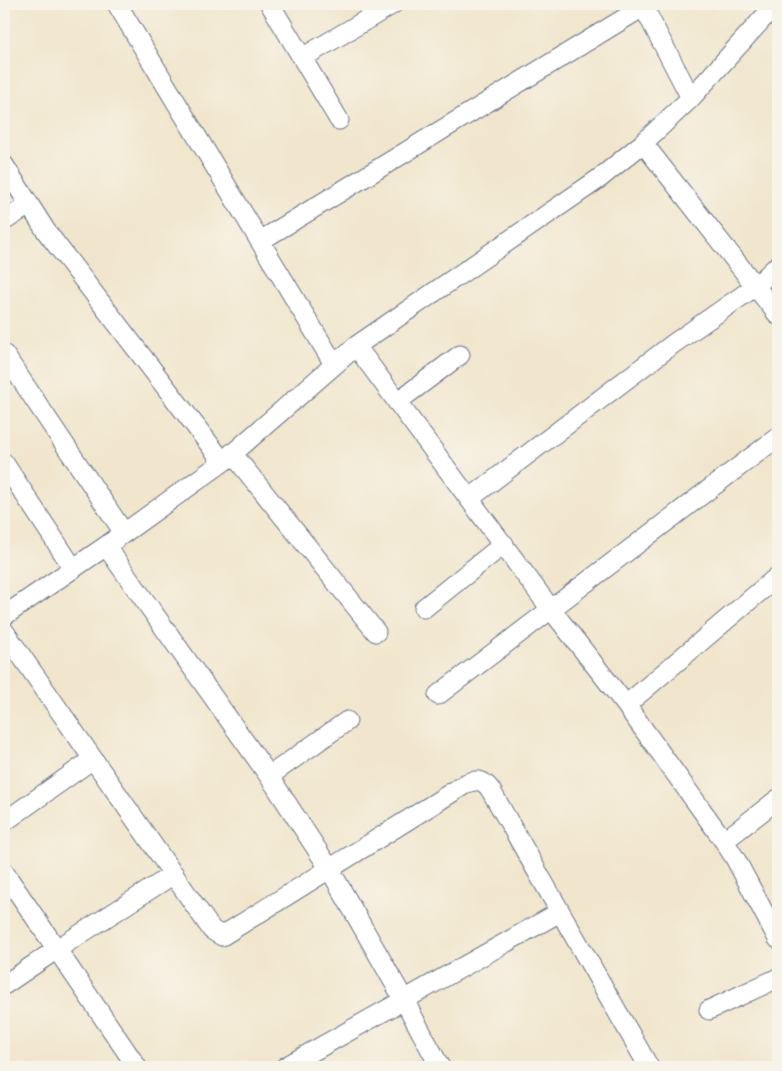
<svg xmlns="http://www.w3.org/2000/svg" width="782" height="1071" font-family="Mali,sans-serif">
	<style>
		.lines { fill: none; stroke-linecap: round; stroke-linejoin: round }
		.street-casing { stroke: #666f85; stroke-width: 21 }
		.street { stroke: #fff; stroke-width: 19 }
	</style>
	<rect width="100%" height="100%" fill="#f7f3e8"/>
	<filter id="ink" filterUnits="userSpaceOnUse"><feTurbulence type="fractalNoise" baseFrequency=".02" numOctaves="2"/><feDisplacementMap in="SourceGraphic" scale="10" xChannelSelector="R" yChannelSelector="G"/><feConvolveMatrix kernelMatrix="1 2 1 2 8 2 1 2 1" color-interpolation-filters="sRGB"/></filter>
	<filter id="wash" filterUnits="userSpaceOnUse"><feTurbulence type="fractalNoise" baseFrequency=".0096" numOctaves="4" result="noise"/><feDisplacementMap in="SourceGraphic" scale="20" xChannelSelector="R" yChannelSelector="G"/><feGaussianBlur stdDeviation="1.12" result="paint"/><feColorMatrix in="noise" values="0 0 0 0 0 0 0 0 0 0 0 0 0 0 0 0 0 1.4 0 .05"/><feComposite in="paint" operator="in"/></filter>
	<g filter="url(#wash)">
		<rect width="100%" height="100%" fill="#f1e6cd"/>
	</g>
	<g filter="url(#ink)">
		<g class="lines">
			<defs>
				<path id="street" d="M 117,4 L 334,364
					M 270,4 L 339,120
					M 642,4 L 691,98
					M 302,58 L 393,4
					M 643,143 L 778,315
					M 4,165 L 46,231 L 223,462
					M 4,221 L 29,205
					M 260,241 L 643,7
					M 356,346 L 550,608 L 626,705 L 724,841 L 736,860 L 778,939
					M 4,354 L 124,533
					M 397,402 L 460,355
					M 232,453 L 376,632
					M 4,463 L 73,568
					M 469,499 L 673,344 L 756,286 L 778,265
					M 106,546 L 269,776 L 329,868 L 404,1000 L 440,1067
					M 424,608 L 504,544
					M 4,616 L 106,546 L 223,462 L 356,346 L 600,178 L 643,143 L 691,98 L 776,4
					M 4,631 L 212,930 L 222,936 L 467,783 C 478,779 483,780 490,789 L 649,1067
					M 438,695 L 778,437
					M 626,705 L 778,576
					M 269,776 L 347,721
					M 4,822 L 93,759
					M 724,841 L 778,799
					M 4,872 L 137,1067
					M 4,985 L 57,949 L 174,874
					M 709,1010 L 778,978
					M 285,1067 L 560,912"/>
			</defs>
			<!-- street casing -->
			<use href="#street" class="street-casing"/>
			<!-- street -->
			<use href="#street" class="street"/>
		</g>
	</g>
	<!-- margin -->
	<rect width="782" height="1071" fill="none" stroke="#f7f3e8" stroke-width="20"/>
</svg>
